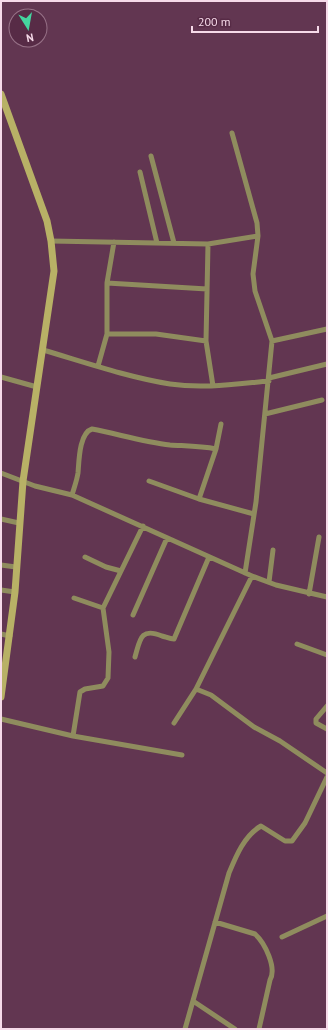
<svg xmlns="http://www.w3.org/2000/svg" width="328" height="1030" font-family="'PT Sans',sans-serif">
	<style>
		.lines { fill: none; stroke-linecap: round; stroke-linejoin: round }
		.street { stroke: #8f8c5e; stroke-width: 5 }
		.secondary { stroke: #b8b166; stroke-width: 7 }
	</style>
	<rect width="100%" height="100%" fill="#623651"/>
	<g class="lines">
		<!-- street -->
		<path class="street" d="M 232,133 L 257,223 L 258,236 L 253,274 L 255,291 L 272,341 L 256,502 L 245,573
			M 151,156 L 174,243
			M 140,172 L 157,243
			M 51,241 L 208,244 L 258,236
			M 208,244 L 206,341 L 213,386
			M 107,283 L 207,289
			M 107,334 L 156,334 L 206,341
			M 272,341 L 327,329
			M 43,350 C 84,362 127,377 170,384 C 203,389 236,384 269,381
			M 98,366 L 107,334 L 107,283 L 114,242
			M 1,377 L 37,387
			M 269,378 L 327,364
			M 265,414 L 322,400
			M 1,473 L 35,486 L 72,495 L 252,576 L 276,585 L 327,597
			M 149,481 L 199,499 L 254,514
			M 72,495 C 74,488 77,480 78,473 C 79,462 79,433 92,429 C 118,434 144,442 170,445 C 186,446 201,446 216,449
			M 199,499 L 216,449 L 221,424
			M 1,519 L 19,523
			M 85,557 L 106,567 L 121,571
			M 1,565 L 16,567
			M 269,582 L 273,550
			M 1,590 L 15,592
			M 309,594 L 319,537
			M 74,598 L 103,608
			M 133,615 L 167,538
			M 1,634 L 10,636
			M 297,644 L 327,655
			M 135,657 C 140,640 140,627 162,636 C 166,637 170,639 174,639 L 209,557
			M 196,689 L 211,695 L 254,727 L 280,741 L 327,773
			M 327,706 L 316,719 L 316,723 L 327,729
			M 1,719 L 73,736 L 182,755
			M 174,723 L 196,689 L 252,576
			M 73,736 L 80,692 L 85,689 L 103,686 L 108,678 L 109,652 L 103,608 L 143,526
			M 215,922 L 255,934 C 265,943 277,968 270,980 L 259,1029
			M 282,937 L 327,916
			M 193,1001 L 235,1029
			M 185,1029 L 229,873 C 236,856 244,836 261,826 L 285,841 L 292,841 L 305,823 L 327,777"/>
		<!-- secondary -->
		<path class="secondary" d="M 1,94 L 47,221 L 51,241 L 54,271 L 23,481 L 15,592 L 1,697"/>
	</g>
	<!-- border -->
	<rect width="328" height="1030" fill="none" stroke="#f6dae9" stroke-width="4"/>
	<!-- north arrow -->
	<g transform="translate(28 28) rotate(169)"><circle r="19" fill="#572b46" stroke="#977187"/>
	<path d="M0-3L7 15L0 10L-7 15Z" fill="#45d49f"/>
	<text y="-6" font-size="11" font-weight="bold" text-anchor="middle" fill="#f6dae9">N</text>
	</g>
	<!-- scale -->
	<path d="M192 26v6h126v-6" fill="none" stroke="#f6dae9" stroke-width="2"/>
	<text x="198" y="26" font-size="12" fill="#f6dae9" stroke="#572b46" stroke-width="3" paint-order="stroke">200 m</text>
</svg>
